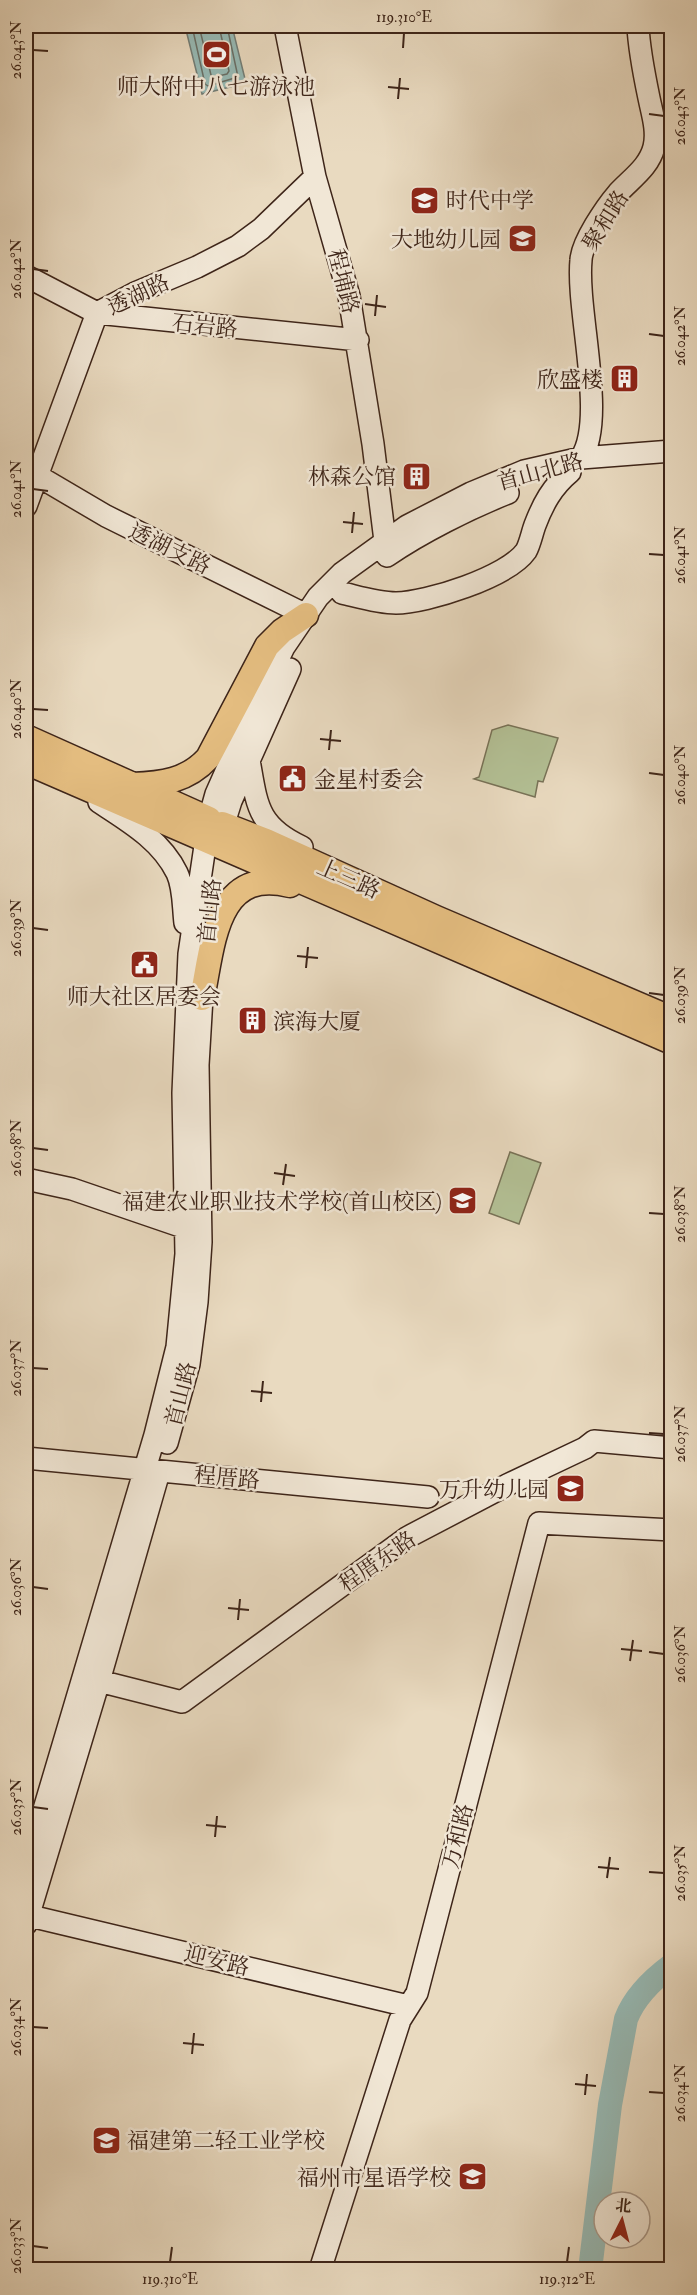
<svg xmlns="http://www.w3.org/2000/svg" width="697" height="2295" font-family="'IM FELL Double Pica','Noto Serif SC',serif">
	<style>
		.green { fill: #b3c095; stroke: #787257; stroke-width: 1.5 }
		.water { fill: #97bab5; stroke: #737e77; stroke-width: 1.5 }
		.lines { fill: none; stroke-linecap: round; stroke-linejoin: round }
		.shore { stroke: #6a7067; stroke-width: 1.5 }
		.river { stroke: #97bab5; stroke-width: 24 }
		.secondary-casing { stroke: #3e2519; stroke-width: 24 }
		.primary-casing { stroke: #3e2519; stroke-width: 27 }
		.secondary { stroke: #f1e7d6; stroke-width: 21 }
		.primary { stroke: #e4bd80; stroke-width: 24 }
		.ticks { fill: none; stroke: #3e2519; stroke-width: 2 }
		.labels { text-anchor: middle; stroke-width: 5; stroke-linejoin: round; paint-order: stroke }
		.poi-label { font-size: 22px; fill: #3e2519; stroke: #f1e7d6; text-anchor: end }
		.street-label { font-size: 22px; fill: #3e2519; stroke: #f1e7d6 }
		.neatline { fill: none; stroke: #3e2519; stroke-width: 2 }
		.ticks-label { font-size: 15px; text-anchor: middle; fill: #3e2519 }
	</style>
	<rect width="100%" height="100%" fill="#e9dac0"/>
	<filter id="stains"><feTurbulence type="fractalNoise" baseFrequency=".00333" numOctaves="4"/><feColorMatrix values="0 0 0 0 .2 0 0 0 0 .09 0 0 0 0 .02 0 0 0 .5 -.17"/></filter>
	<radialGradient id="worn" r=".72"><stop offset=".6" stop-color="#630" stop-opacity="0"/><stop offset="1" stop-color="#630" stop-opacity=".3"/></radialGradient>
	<!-- green -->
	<path class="green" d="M 508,725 L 558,738 L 543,782 L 538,781 L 535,797 L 474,779 L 479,777 L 492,730 Z
		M 510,1152 L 541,1163 L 519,1224 L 489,1213 Z"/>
	<!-- water -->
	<path class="water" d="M 185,26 L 232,26 L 246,83 L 202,94 Z"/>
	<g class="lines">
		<!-- shore -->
		<path class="shore" d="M 192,26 L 205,84 L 208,86 L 238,77 L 227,26
			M 199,26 L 211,75 L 214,77 L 227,74 L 229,71 L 219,26"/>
		<!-- river -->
		<path class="river" d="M 590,2270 L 610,2105 L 626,2019 C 634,1998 653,1979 672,1965"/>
		<defs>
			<path id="secondary" d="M 285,26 L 315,177 L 349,296 L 373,444 L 385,541
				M 26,276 L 97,313 L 358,340
				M 581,458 C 607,419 576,311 581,260 C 582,242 606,207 618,193 C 632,178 649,167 654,147 C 658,131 652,113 649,98 C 644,74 639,50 638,26
				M 38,476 L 106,516 L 306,615
				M 26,506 L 97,313 L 135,293 L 197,267 L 238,246 L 261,229 L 315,177
				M 387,556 C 420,533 470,508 508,493
				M 342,593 C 359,597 378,603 396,603 C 426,603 508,577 526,551 C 530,544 532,533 535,525 C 543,504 552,487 570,472
				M 249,760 C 257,805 257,826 302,847
				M 99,802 C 128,821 161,840 177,873 C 184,888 183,907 185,923
				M 219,839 L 231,801 L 290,669
				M 26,1179 L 72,1189 L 186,1228
				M 167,1443 L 189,1364 L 197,1302 L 201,1242 L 198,1065 L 203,980
				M 26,1458 L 428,1497
				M 99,1681 L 182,1702 L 408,1537 L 507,1485 L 585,1448 L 594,1441 L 672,1448
				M 26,1870 L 155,1435 L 177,1347 L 186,1254 L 183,1093 L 189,954 L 209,819 L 216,794 L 256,704 L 284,647 L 318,597 L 342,573 L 407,526 L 471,493 L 524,471 L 581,458 L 672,451
				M 26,1915 L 408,2006
				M 26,1924 L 99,1681 L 157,1479
				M 320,2270 L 400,2020 L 417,1993 L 539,1523 L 672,1530"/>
			<path id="primary" d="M 26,737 L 209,819
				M 26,762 L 672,1042
				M 132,785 C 162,784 187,781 208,758 L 267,646 L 282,631 L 306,615
				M 222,824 L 266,841 L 436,918 L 672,1019
				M 202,998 C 213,946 215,866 290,885"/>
		</defs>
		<!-- secondary casing -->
		<use href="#secondary" class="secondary-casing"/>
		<!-- primary casing -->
		<use href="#primary" class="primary-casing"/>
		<!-- secondary -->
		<use href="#secondary" class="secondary"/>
		<!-- primary -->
		<use href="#primary" class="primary"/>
	</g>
	<!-- ticks -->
	<path class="ticks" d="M 403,48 L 404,33M 33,50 L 48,51M 388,87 L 409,89M 398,99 L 400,78M 649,114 L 664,116M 33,269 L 48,271M 365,304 L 386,307M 375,316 L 377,295M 649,334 L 664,336M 33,489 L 48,491M 343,522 L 363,524M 352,533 L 354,512M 649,554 L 664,555M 33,709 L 48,710M 320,739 L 341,741M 329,750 L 331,730M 649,773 L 664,775M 33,928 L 48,930M 297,956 L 318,958M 306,968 L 308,947M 649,993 L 664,995M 33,1148 L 48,1150M 274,1173 L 295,1176M 283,1185 L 286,1164M 649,1213 L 664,1214M 33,1368 L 48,1369M 251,1391 L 272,1393M 261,1402 L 263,1381M 649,1433 L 664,1434M 33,1587 L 48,1589M 228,1608 L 249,1610M 238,1620 L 240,1599M 621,1649 L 642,1651M 649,1652 L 664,1654M 630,1661 L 633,1640M 33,1807 L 48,1809M 206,1825 L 226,1827M 215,1837 L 217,1816M 598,1867 L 619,1869M 649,1872 L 664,1873M 607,1878 L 610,1857M 33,2027 L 48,2028M 183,2043 L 204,2045M 192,2054 L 194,2033M 575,2084 L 596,2086M 649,2092 L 664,2093M 585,2095 L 587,2074M 33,2246 L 48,2248M 170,2262 L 172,2247M 567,2262 L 569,2247"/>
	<!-- icons -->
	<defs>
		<symbol id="stadium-square" viewBox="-11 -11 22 22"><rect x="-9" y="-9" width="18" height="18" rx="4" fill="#8f2418" stroke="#f1e7d6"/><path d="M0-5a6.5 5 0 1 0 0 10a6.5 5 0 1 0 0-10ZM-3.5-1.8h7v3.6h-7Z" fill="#fff"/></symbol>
		<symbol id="school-square" viewBox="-11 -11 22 22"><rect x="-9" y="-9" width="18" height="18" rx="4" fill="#8f2418" stroke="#f1e7d6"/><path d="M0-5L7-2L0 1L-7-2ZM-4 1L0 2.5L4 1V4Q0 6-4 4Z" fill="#fff"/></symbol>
		<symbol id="building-square" viewBox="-11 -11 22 22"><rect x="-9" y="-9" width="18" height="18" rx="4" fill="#8f2418" stroke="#f1e7d6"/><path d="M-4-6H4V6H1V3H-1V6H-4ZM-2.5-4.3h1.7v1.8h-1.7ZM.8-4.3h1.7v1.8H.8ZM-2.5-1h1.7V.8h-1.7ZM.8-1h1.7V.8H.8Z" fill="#fff"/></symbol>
		<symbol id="civic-square" viewBox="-11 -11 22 22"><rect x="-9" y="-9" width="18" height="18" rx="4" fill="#8f2418" stroke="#f1e7d6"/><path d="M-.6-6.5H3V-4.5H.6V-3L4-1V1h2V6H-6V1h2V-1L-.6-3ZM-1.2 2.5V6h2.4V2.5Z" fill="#fff"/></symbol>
		<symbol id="university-square" viewBox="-11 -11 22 22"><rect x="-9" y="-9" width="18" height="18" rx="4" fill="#8f2418" stroke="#f1e7d6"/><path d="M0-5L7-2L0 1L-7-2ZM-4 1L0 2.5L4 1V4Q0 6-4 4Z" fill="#fff"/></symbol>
	</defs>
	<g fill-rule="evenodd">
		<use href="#stadium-square" x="200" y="38" width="33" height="33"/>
		<use href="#school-square" x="408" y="184" width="33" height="33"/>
		<use href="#school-square" x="506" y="222" width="33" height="33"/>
		<use href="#building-square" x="608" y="362" width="33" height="33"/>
		<use href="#building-square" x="400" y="460" width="33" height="33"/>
		<use href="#civic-square" x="276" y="762" width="33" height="33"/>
		<use href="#civic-square" x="128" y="948" width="33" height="33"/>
		<use href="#building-square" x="236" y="1004" width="33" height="33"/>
		<use href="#school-square" x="446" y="1184" width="33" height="33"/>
		<use href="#school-square" x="554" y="1472" width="33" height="33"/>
		<use href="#university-square" x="90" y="2124" width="33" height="33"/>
		<use href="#school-square" x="456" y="2160" width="33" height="33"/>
	</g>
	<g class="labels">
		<!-- poi labels -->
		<g class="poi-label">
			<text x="216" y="94" text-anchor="middle">师大附中八七游泳池</text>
			<text x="446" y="208" text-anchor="start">时代中学</text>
			<text x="501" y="247">大地幼儿园</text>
			<text x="603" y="387">欣盛楼</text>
			<text x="396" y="484">林森公馆</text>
			<text x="314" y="787" text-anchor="start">金星村委会</text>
			<text x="144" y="1004" text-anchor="middle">师大社区居委会</text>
			<text x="273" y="1029" text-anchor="start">滨海大厦</text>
			<text x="442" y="1209">福建农业职业技术学校(首山校区)</text>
			<text x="549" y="1497">万升幼儿园</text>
			<text x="127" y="2148" text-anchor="start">福建第二轻工业学校</text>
			<text x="451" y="2185">福州市星语学校</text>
		</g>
		<!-- street labels -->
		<g class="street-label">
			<text transform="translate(605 220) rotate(-58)" y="8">聚和路</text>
			<text transform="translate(344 281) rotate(76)" y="8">程埔路</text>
			<text transform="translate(138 294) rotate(-25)" y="8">透湖路</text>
			<text transform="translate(205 325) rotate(6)" y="8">石岩路</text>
			<text transform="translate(540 471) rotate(-15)" y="8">首山北路</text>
			<text transform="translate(170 548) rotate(26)" y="8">透湖支路</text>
			<text transform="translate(349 878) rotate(24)" y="8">上三路</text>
			<text transform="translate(209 911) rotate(-84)" y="8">首山路</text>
			<text transform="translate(180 1394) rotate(-76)" y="8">首山路</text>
			<text transform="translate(227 1477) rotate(5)" y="8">程厝路</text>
			<text transform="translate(377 1561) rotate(-35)" y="8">程厝东路</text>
			<text transform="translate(457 1836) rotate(-76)" y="8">万和路</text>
			<text transform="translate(217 1960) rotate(13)" y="8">迎安路</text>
		</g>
	</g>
	<!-- margin -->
	<rect width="697" height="2295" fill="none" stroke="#e9dac0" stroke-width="66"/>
	<!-- north arrow -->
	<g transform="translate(622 2220) rotate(6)"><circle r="28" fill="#f1e7d6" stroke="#a9998a" stroke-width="1.5"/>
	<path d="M0-4.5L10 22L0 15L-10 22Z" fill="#8f2418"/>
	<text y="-9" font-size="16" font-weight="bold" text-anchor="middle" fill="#3e2519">北</text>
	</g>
	<rect x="33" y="33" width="631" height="2229" class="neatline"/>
	<g class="ticks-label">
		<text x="404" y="22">119.310°E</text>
		<text transform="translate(16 50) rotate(-90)" y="5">26.043°N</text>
		<text transform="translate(680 116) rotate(-90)" y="5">26.043°N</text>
		<text transform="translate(16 269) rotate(-90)" y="5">26.042°N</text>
		<text transform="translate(680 336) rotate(-90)" y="5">26.042°N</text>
		<text transform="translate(16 489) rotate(-90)" y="5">26.041°N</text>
		<text transform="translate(680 555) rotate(-90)" y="5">26.041°N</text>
		<text transform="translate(16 709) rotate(-90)" y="5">26.040°N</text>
		<text transform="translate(680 775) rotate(-90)" y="5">26.040°N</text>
		<text transform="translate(16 928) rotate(-90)" y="5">26.039°N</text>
		<text transform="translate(680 995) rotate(-90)" y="5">26.039°N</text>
		<text transform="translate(16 1148) rotate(-90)" y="5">26.038°N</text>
		<text transform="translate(680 1214) rotate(-90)" y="5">26.038°N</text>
		<text transform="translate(16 1368) rotate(-90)" y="5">26.037°N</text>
		<text transform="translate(680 1434) rotate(-90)" y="5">26.037°N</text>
		<text transform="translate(16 1587) rotate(-90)" y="5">26.036°N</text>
		<text transform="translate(680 1654) rotate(-90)" y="5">26.036°N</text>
		<text transform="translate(16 1807) rotate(-90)" y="5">26.035°N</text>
		<text transform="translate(680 1873) rotate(-90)" y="5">26.035°N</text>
		<text transform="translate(16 2027) rotate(-90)" y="5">26.034°N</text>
		<text transform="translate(680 2093) rotate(-90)" y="5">26.034°N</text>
		<text transform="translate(16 2246) rotate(-90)" y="5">26.033°N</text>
		<text x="170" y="2284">119.310°E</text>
		<text x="567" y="2284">119.312°E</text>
	</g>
	<rect width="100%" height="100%" filter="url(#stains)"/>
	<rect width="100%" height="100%" fill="url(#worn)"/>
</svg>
